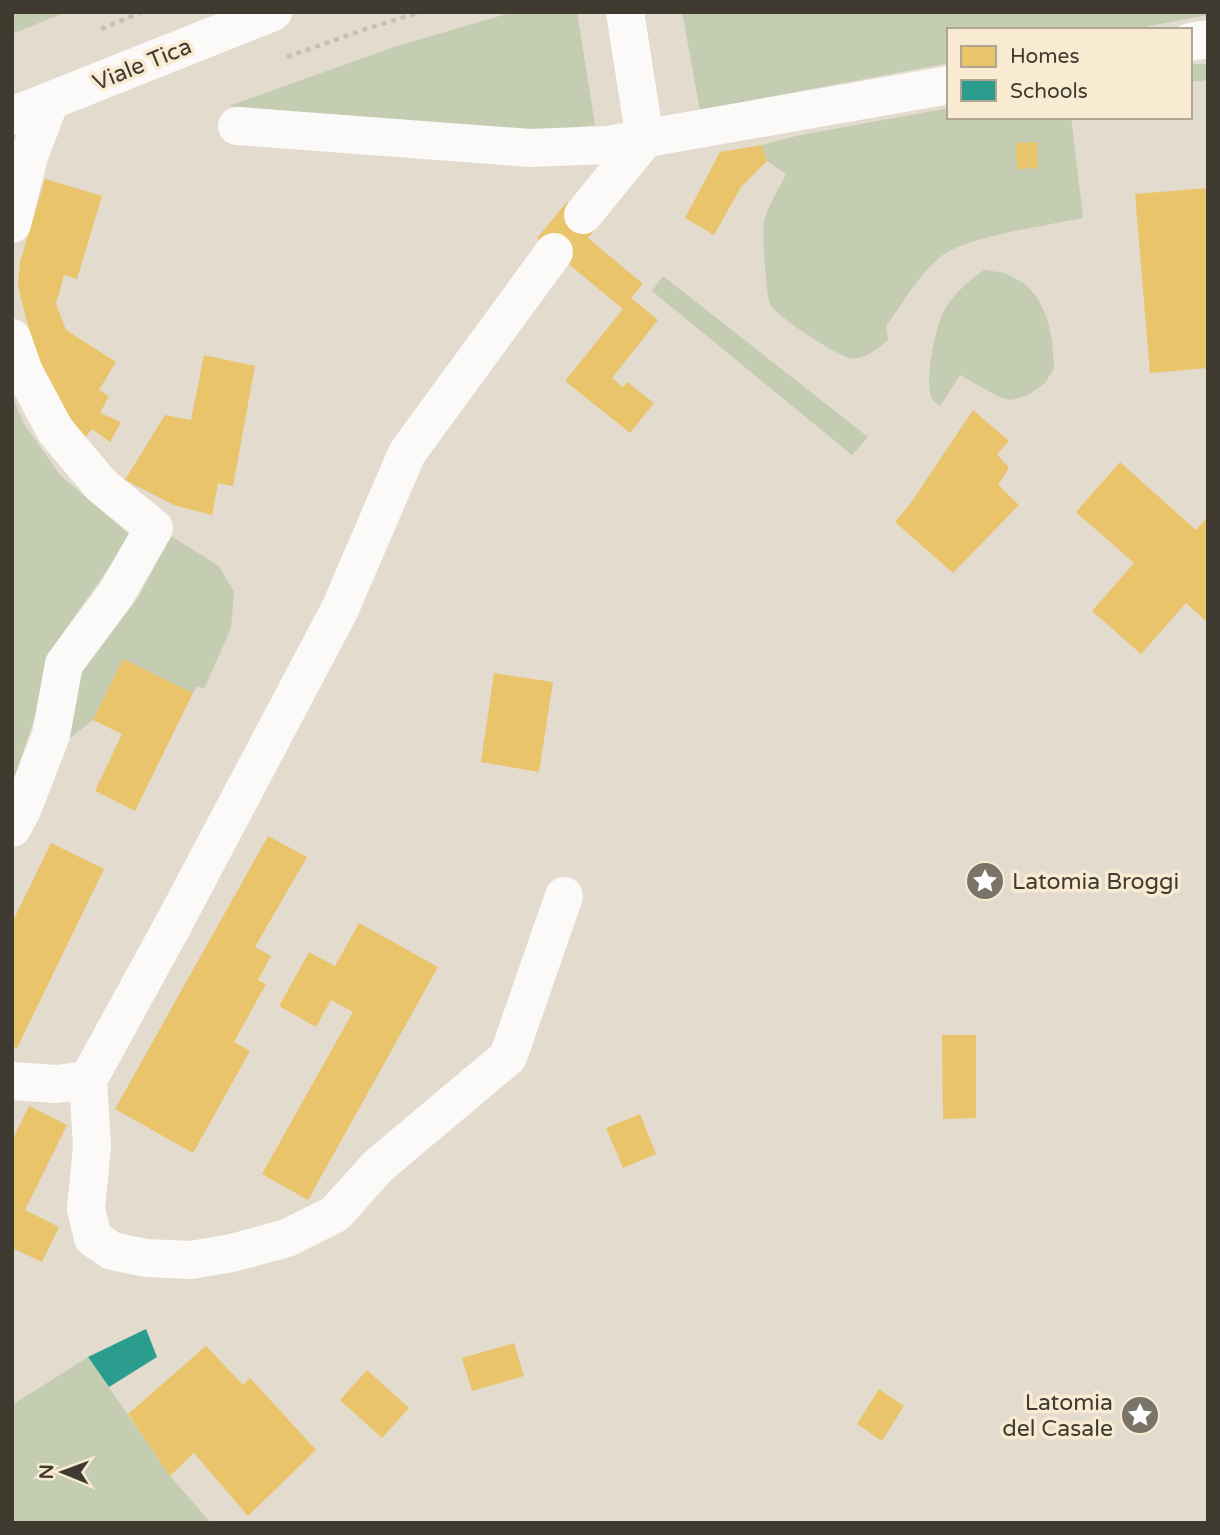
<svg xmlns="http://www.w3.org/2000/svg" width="1220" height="1535" font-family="'Varela Round',sans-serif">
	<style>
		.green { fill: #c4ccb2 }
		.homes { fill: #e9c46a }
		.schools { fill: #2a9d8f }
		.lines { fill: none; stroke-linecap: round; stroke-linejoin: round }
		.path { stroke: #c3c0bc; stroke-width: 4.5; stroke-dasharray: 5 5; stroke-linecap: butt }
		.minor { stroke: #fbfaf8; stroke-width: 38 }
		.major { stroke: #fbfaf8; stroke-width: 38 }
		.labels { text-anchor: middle; stroke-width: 7; stroke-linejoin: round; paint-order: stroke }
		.street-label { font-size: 23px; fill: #403b31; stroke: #f8ebd2 }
		.poi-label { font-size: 23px; fill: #403b31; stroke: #f8ebd2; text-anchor: start }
	</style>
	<rect width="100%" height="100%" fill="#e3dbcd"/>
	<!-- green -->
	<path class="green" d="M 12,12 L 66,12 L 12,34 Z
		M 513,12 L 577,12 L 595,125 L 541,131 L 229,106 L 397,46 Z
		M 682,12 L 1208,12 L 1208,15 L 1128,30 L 949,30 L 949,63 L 700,110 Z
		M 1190,64 L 1208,64 L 1208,80 L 1190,82 Z
		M 949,108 L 949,117 L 1071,117 L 1083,218 C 1049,225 962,237 939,258 C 917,277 903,303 886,326 L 888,340 C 878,348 865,360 850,358 C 838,356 774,315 770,304 C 766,290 761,231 765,218 C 769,204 780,187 786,174 L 767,161 L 762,145 L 796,136 Z
		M 984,270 L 1005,273 L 1024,283 L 1037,297 L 1047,318 L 1052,340 L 1054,368 L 1045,383 L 1028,395 L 1011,400 L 999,397 L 960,375 L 940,406 C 937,404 934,402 932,399 C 924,383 935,329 943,313 C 951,296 969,280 984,270 Z
		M 663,276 L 868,437 L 852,455 L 652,291 Z
		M 12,396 L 24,424 L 61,476 L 131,536 L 48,654 L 42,695 L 12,786 Z
		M 171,536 L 219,566 L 234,592 L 231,628 L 204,689 L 197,686 L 193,693 L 123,659 L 93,720 L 66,741 L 78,678 L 139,596 Z
		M 88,1357 L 170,1476 L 211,1523 L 12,1523 L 12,1405 Z"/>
	<!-- homes -->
	<path class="homes" d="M 1037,142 L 1038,168 L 1017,169 L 1016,143 Z
		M 762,145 L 767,161 L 741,187 L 714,235 L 685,218 L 720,152 Z
		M 45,179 L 102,196 L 77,279 L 64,275 L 56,304 L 66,330 L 116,362 L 99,390 L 109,396 L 100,413 L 121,422 L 110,442 L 92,429 L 84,439 L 67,420 L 42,367 L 29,329 L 20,295 L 18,285 L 20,262 Z
		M 1208,188 L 1208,368 L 1150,373 L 1135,194 Z
		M 567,202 L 597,227 L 588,238 L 643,284 L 631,298 L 658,320 L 612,378 L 623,387 L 627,382 L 654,403 L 630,433 L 565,381 L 623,309 L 537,238 Z
		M 204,355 L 255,366 L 233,486 L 218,483 L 212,515 L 174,505 L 125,480 L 165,415 L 191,420 Z
		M 973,410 L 1009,441 L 997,454 L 1009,468 L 998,485 L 1019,505 L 953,573 L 895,522 L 910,504 Z
		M 1120,462 L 1196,530 L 1208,516 L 1208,623 L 1186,603 L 1141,654 L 1092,611 L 1134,563 L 1076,512 Z
		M 123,659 L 193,693 L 135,811 L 95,791 L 122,734 L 93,720 Z
		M 494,673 L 553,682 L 539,772 L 481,762 Z
		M 268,836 L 307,857 L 255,947 L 271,956 L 258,980 L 266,984 L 234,1042 L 250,1051 L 193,1153 L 115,1109 Z
		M 51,843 L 104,869 L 17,1048 L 12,1046 L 12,923 Z
		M 359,923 L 438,967 L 308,1200 L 262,1174 L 353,1012 L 331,1000 L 316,1027 L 279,1006 L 309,952 L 335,966 Z
		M 942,1035 L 976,1035 L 976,1118 L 943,1119 Z
		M 29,1106 L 67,1125 L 25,1210 L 59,1227 L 42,1262 L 12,1248 L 12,1141 Z
		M 640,1114 L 656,1154 L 623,1168 L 606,1128 Z
		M 514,1343 L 524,1376 L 472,1391 L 462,1358 Z
		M 206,1346 L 243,1385 L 250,1378 L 316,1450 L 248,1516 L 194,1453 L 170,1476 L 128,1414 Z
		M 367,1370 L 409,1408 L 382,1438 L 340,1400 Z
		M 879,1389 L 904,1406 L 882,1441 L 857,1424 Z"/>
	<!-- schools -->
	<path class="schools" d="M 146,1329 L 157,1357 L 109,1387 L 88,1357 Z"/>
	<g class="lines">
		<!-- path -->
		<path class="path" d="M 101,29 L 142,12
			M 287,57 L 363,30 L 420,12"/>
		<!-- minor -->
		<path class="minor" d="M 1190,42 L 1208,39
			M 237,126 L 530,148 L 608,145 L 949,85
			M 583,215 L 645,139 L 625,12
			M 12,224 L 29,156 L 50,101
			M 12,338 L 24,372 L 55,430 L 101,485 L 154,528 L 116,594 L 64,664 L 51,735 L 22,810 L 12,828
			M 88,1080 L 92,1146 L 86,1209 L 93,1238 L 112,1251 L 146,1258 L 191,1260 L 232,1253 L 287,1238 L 335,1214 L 378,1166 L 508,1057 L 564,896
			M 12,1081 L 56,1084 L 88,1080 L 173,925 L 340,609 L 407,453 L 554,252"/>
		<!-- major -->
		<path class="major" d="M 12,116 L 273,12"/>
	</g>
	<!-- icons -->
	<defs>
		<symbol id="sight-disc" viewBox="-11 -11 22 22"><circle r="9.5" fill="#797368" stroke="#f8ebd2"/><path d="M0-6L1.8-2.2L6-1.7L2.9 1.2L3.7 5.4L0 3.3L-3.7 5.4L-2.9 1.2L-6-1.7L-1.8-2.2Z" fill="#fff"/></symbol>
	</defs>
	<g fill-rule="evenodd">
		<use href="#sight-disc" x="963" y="859" width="44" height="44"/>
		<use href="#sight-disc" x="1118" y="1393" width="44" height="44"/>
	</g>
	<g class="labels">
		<!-- street labels -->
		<g class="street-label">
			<text transform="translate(142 64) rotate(-22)" y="8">Viale Tica</text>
		</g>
		<!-- poi labels -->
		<g class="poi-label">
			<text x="1012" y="889">Latomia Broggi</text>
			<text x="1113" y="1410" text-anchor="end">Latomia<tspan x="1113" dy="26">del Casale</tspan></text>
		</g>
	</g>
	<!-- border -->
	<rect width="1220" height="1535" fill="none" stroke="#403b31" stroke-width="28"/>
	<!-- legend -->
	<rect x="947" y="28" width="245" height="91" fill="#f8ebd2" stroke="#aea592" stroke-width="2"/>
	<rect x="961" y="46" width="35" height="21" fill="#e9c46a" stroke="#aea592" stroke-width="2"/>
	<text x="1010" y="63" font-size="21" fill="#403b31">Homes</text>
	<rect x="961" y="80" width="35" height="21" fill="#2a9d8f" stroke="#aea592" stroke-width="2"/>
	<text x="1010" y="98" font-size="21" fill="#403b31">Schools</text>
	<!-- north arrow -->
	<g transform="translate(63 1472) rotate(271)" stroke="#f8ebd2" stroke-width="5" paint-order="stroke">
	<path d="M0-5L12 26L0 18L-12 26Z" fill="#403b31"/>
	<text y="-10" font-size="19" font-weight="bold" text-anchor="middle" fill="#403b31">N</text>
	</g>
</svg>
